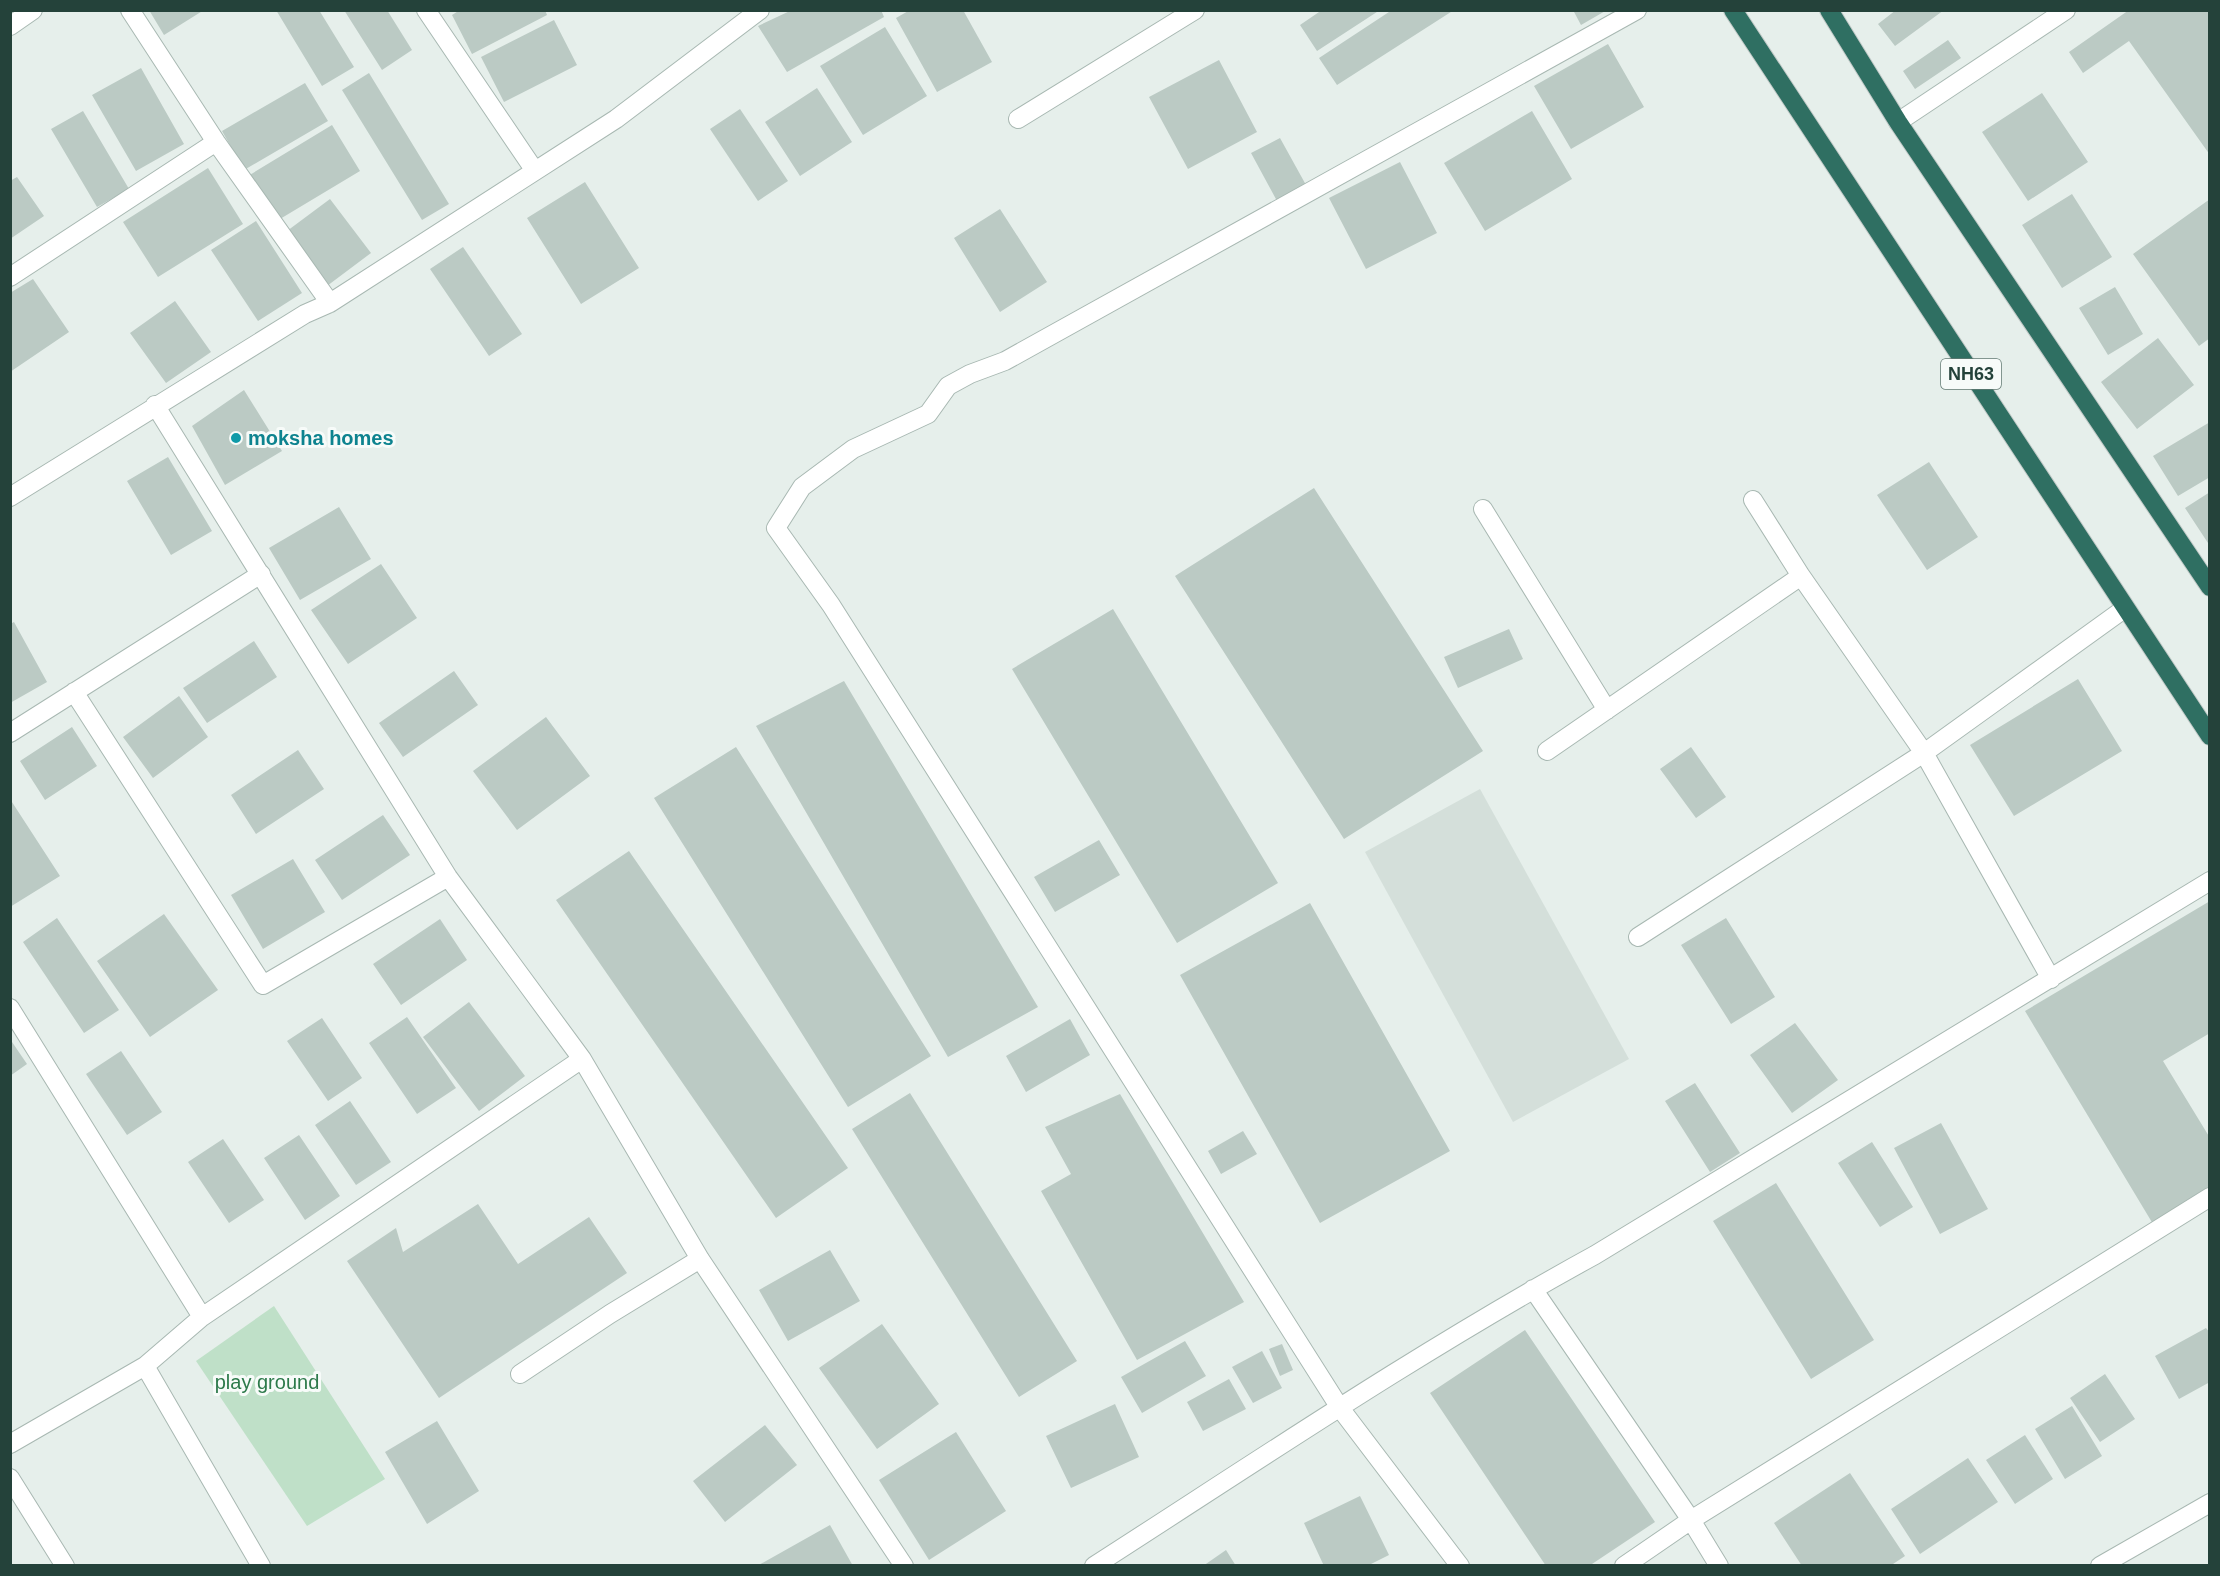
<svg xmlns="http://www.w3.org/2000/svg" width="2220" height="1576" font-family="Arial,sans-serif">
	<style>
		.built { fill: #d4dfda }
		.green { fill: #bfe0c8 }
		.building { fill: #bbcac4 }
		.lines { fill: none; stroke-linecap: round; stroke-linejoin: round }
		.minor-casing { stroke: #a8b8b2; stroke-width: 20 }
		.highway-casing { stroke: #c2cac8; stroke-width: 20 }
		.minor { stroke: #fff; stroke-width: 18 }
		.highway { stroke: #2f6f62; stroke-width: 18 }
		.culture-dot { fill: #0f9aa8; stroke: #f7fbf9; stroke-width: 2 }
		.labels { text-anchor: middle; stroke-width: 6; stroke-linejoin: round; paint-order: stroke }
		.shield { fill: #f7fbf9; stroke: #637a73; stroke-width: 1.5 }
		.shield-label { font-size: 18px; font-weight: bold; fill: #24423a }
		.culture-label { font-size: 20px; font-weight: bold; fill: #0d838f; stroke: #f7fbf9; text-anchor: start }
		.park-label { font-size: 20px; fill: #2d7a4b; stroke: #f7fbf9 }
	</style>
	<rect width="100%" height="100%" fill="#e6efeb"/>
	<!-- built -->
	<path class="built" d="M 1480,789 L 1629,1059 L 1513,1122 L 1365,852 Z"/>
	<!-- green -->
	<path class="green" d="M 274,1306 L 385,1479 L 307,1526 L 196,1361 Z"/>
	<!-- building -->
	<path class="building" d="M 149,10 L 204,10 L 164,35 Z
		M 276,10 L 319,10 L 354,67 L 322,86 Z
		M 344,10 L 387,10 L 412,50 L 382,70 Z
		M 460,10 L 545,10 L 547,15 L 472,54 L 452,15 Z
		M 792,10 L 881,10 L 884,17 L 787,72 L 758,26 Z
		M 910,10 L 963,10 L 992,62 L 937,92 L 896,18 Z
		M 1322,10 L 1380,10 L 1317,51 L 1300,25 Z
		M 1392,10 L 1454,10 L 1337,85 L 1319,58 Z
		M 1573,10 L 1607,10 L 1581,25 Z
		M 1896,10 L 1944,10 L 1895,46 L 1878,24 Z
		M 2129,10 L 2210,10 L 2210,155 L 2129,41 L 2083,73 L 2069,52 Z
		M 554,20 L 577,65 L 504,102 L 481,57 Z
		M 885,27 L 927,96 L 863,135 L 820,66 Z
		M 1948,40 L 1961,58 L 1915,89 L 1903,71 Z
		M 1608,44 L 1644,107 L 1571,149 L 1534,86 Z
		M 1219,60 L 1257,132 L 1188,169 L 1149,97 Z
		M 141,68 L 184,144 L 136,171 L 92,95 Z
		M 369,73 L 449,204 L 422,220 L 342,90 Z
		M 305,83 L 328,121 L 244,170 L 222,131 Z
		M 817,88 L 852,142 L 800,176 L 765,122 Z
		M 2042,93 L 2088,162 L 2028,201 L 1982,132 Z
		M 740,109 L 788,181 L 758,201 L 710,129 Z
		M 83,111 L 129,189 L 97,207 L 51,129 Z
		M 1532,111 L 1572,179 L 1485,231 L 1444,163 Z
		M 332,125 L 360,171 L 275,222 L 248,176 Z
		M 1280,138 L 1306,185 L 1277,201 L 1251,153 Z
		M 1400,162 L 1437,233 L 1366,269 L 1329,198 Z
		M 208,168 L 243,224 L 158,277 L 123,222 Z
		M 17,177 L 44,216 L 10,239 L 10,181 Z
		M 585,182 L 639,268 L 581,304 L 527,218 Z
		M 2072,194 L 2112,257 L 2062,288 L 2022,225 Z
		M 330,199 L 371,253 L 327,286 L 287,231 Z
		M 2210,199 L 2210,338 L 2199,346 L 2133,254 Z
		M 1000,209 L 1047,282 L 1000,312 L 954,238 Z
		M 256,221 L 302,293 L 258,321 L 211,250 Z
		M 463,247 L 522,334 L 489,356 L 430,269 Z
		M 33,279 L 69,332 L 10,372 L 10,293 Z
		M 2115,287 L 2143,334 L 2108,355 L 2079,308 Z
		M 175,301 L 211,352 L 166,383 L 130,333 Z
		M 2158,338 L 2194,385 L 2137,429 L 2101,382 Z
		M 244,390 L 282,451 L 225,485 L 192,426 Z
		M 2210,422 L 2210,477 L 2178,496 L 2153,456 Z
		M 168,457 L 212,531 L 171,555 L 127,481 Z
		M 1929,462 L 1978,537 L 1927,570 L 1877,495 Z
		M 1314,488 L 1483,751 L 1344,839 L 1175,576 Z
		M 2210,492 L 2210,542 L 2208,543 L 2185,508 Z
		M 339,507 L 371,559 L 300,600 L 269,548 Z
		M 381,564 L 417,618 L 348,664 L 311,610 Z
		M 1113,609 L 1278,883 L 1177,943 L 1012,669 Z
		M 14,622 L 47,682 L 10,703 L 10,624 Z
		M 1509,629 L 1523,659 L 1458,688 L 1444,657 Z
		M 254,641 L 277,677 L 207,723 L 183,688 Z
		M 454,671 L 478,705 L 403,757 L 379,723 Z
		M 2078,679 L 2122,751 L 2014,816 L 1970,745 Z
		M 844,681 L 1038,1007 L 948,1057 L 756,726 Z
		M 179,696 L 208,737 L 153,778 L 123,737 Z
		M 546,717 L 590,776 L 517,830 L 473,771 Z
		M 72,727 L 97,766 L 45,800 L 20,761 Z
		M 736,747 L 931,1056 L 848,1107 L 654,798 Z
		M 1691,747 L 1726,797 L 1696,818 L 1660,769 Z
		M 298,750 L 324,789 L 256,834 L 231,795 Z
		M 10,799 L 60,876 L 10,907 Z
		M 383,815 L 410,855 L 342,900 L 315,860 Z
		M 1099,840 L 1120,875 L 1055,912 L 1034,877 Z
		M 629,851 L 848,1168 L 776,1218 L 556,900 Z
		M 293,859 L 325,912 L 263,949 L 231,895 Z
		M 2210,901 L 2210,1033 L 2163,1061 L 2210,1138 L 2210,1190 L 2153,1224 L 2025,1011 Z
		M 1310,903 L 1450,1151 L 1320,1223 L 1180,975 Z
		M 164,914 L 218,990 L 150,1037 L 97,961 Z
		M 57,918 L 119,1010 L 84,1033 L 23,942 Z
		M 1726,918 L 1775,997 L 1731,1024 L 1681,945 Z
		M 440,919 L 467,960 L 401,1005 L 373,964 Z
		M 469,1002 L 525,1076 L 479,1111 L 423,1037 Z
		M 407,1017 L 456,1088 L 417,1114 L 369,1043 Z
		M 322,1018 L 362,1078 L 328,1101 L 287,1041 Z
		M 1070,1019 L 1090,1055 L 1026,1092 L 1006,1056 Z
		M 1795,1023 L 1838,1080 L 1792,1113 L 1750,1055 Z
		M 10,1039 L 27,1064 L 10,1076 Z
		M 121,1051 L 162,1112 L 127,1135 L 86,1074 Z
		M 1695,1083 L 1740,1153 L 1710,1172 L 1665,1101 Z
		M 910,1093 L 1077,1361 L 1019,1397 L 852,1129 Z
		M 1120,1094 L 1244,1302 L 1137,1360 L 1041,1191 L 1071,1174 L 1045,1127 Z
		M 350,1101 L 391,1162 L 356,1185 L 315,1125 Z
		M 1941,1123 L 1988,1209 L 1940,1234 L 1894,1148 Z
		M 1243,1131 L 1257,1154 L 1221,1174 L 1208,1151 Z
		M 299,1135 L 340,1196 L 305,1220 L 264,1158 Z
		M 223,1139 L 264,1200 L 229,1223 L 188,1162 Z
		M 1872,1142 L 1913,1207 L 1880,1227 L 1838,1163 Z
		M 1776,1183 L 1874,1340 L 1811,1379 L 1713,1221 Z
		M 478,1204 L 518,1264 L 589,1217 L 627,1273 L 439,1398 L 347,1261 L 396,1228 L 403,1252 Z
		M 830,1250 L 860,1301 L 788,1341 L 759,1290 Z
		M 882,1324 L 939,1404 L 877,1449 L 819,1368 Z
		M 2206,1328 L 2210,1333 L 2210,1382 L 2179,1399 L 2155,1356 Z
		M 1525,1330 L 1655,1522 L 1589,1566 L 1546,1566 L 1430,1393 Z
		M 1185,1341 L 1206,1376 L 1142,1413 L 1121,1377 Z
		M 1282,1344 L 1293,1370 L 1280,1376 L 1269,1349 Z
		M 1262,1351 L 1282,1388 L 1253,1403 L 1232,1367 Z
		M 2105,1374 L 2135,1419 L 2100,1442 L 2070,1398 Z
		M 1229,1379 L 1246,1409 L 1203,1431 L 1187,1402 Z
		M 1115,1404 L 1139,1457 L 1071,1488 L 1046,1436 Z
		M 2072,1406 L 2102,1456 L 2065,1479 L 2035,1429 Z
		M 437,1421 L 479,1491 L 427,1524 L 385,1452 Z
		M 765,1425 L 797,1465 L 725,1522 L 693,1481 Z
		M 956,1432 L 1006,1511 L 929,1560 L 879,1480 Z
		M 2025,1435 L 2053,1479 L 2015,1504 L 1986,1460 Z
		M 1968,1458 L 1998,1502 L 1920,1554 L 1891,1509 Z
		M 1850,1473 L 1905,1556 L 1890,1566 L 1802,1566 L 1774,1523 Z
		M 1360,1496 L 1389,1555 L 1367,1566 L 1324,1566 L 1304,1523 Z
		M 830,1525 L 853,1566 L 757,1566 Z
		M 1226,1550 L 1236,1566 L 1203,1566 Z"/>
	<g class="lines">
		<defs>
			<path id="minor" d="M 130,10 L 216,142 L 330,303
				M 426,10 L 535,171
				M 10,26 L 33,10
				M 1018,119 L 1195,10
				M 1898,122 L 2066,10
				M 10,277 L 216,142
				M 155,405 L 448,877 L 582,1059
				M 10,497 L 305,314 L 330,303 L 616,119 L 760,10
				M 1753,500 L 1801,576 L 1924,753 L 2051,979
				M 1483,509 L 1607,710
				M 74,692 L 263,985 L 448,877
				M 10,733 L 261,574
				M 1547,751 L 1801,576
				M 1638,937 L 1924,753 L 2124,609
				M 10,1008 L 202,1317
				M 1533,1289 L 1691,1520 L 1719,1566
				M 145,1366 L 261,1566
				M 520,1374 L 610,1314 L 700,1259
				M 10,1444 L 145,1366 L 202,1317 L 582,1059 L 700,1259 L 904,1566
				M 10,1478 L 65,1566
				M 1094,1566 C 1259,1460 1423,1349 1595,1255 L 2210,881
				M 1460,1566 L 1340,1408 L 831,605 L 776,528 L 802,487 L 853,449 L 928,414 L 948,386 L 970,374 L 1005,361 L 1637,10
				M 1624,1566 L 1691,1520 L 2210,1197
				M 2100,1566 L 2210,1503"/>
			<path id="highway" d="M 1733,10 L 2210,736
				M 1829,10 L 1898,122 L 2210,587"/>
		</defs>
		<!-- minor casing -->
		<use href="#minor" class="minor-casing"/>
		<!-- highway casing -->
		<use href="#highway" class="highway-casing"/>
		<!-- minor -->
		<use href="#minor" class="minor"/>
		<!-- highway -->
		<use href="#highway" class="highway"/>
	</g>
	<!-- markers -->
	<circle class="culture-dot" cx="236" cy="438" r="6"/>
	<g class="labels">
		<!-- shield labels -->
		<rect class="shield" x="1941" y="359" width="60" height="30" rx="4.5"/>
		<g class="shield-label">
			<text x="1971" y="380">NH63</text>
		</g>
		<!-- culture labels -->
		<g class="culture-label">
			<text x="248" y="445">moksha homes</text>
		</g>
		<!-- park labels -->
		<g class="park-label">
			<text x="267" y="1389">play ground</text>
		</g>
	</g>
	<!-- border -->
	<rect width="2220" height="1576" fill="none" stroke="#24423a" stroke-width="24"/>
</svg>
